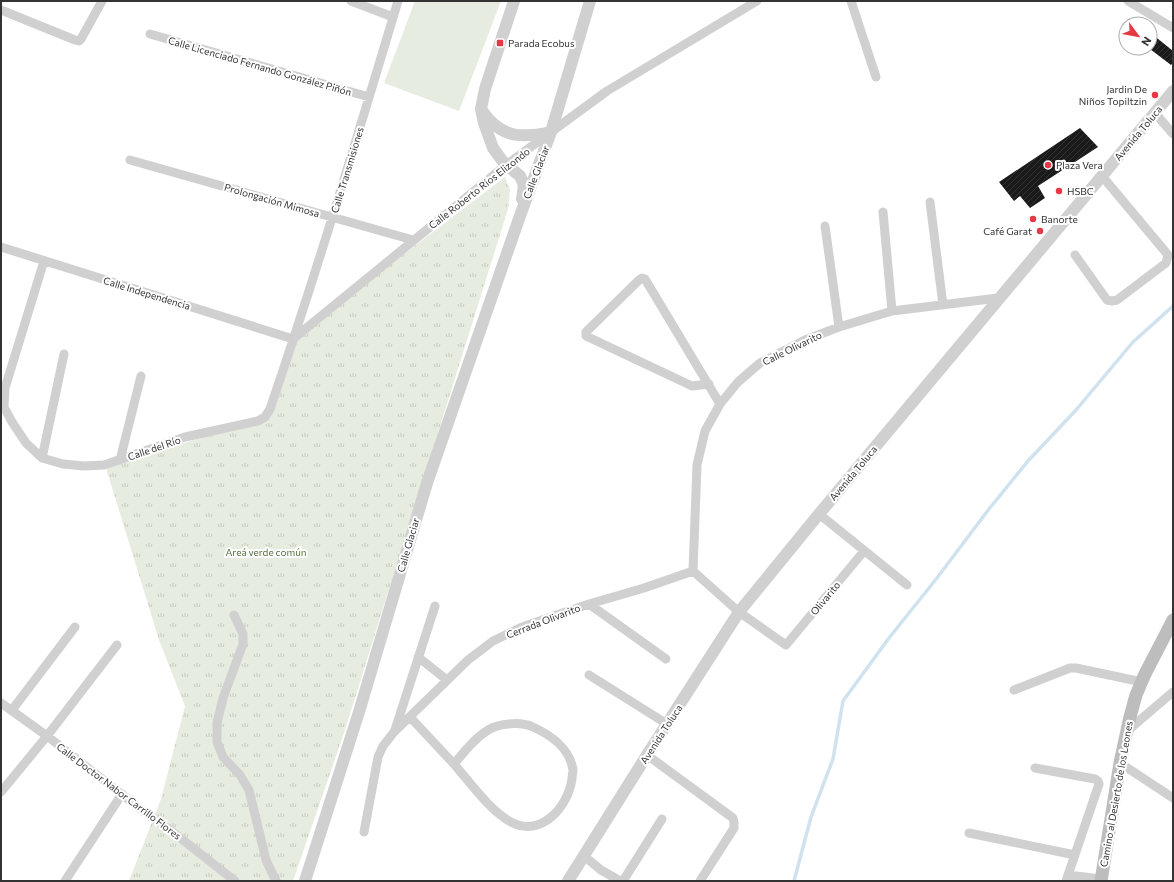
<svg xmlns="http://www.w3.org/2000/svg" width="1174" height="882" font-family="Commissioner,sans-serif">
	<style>
		.park { fill: url(#park-tufts) }
		.pitch { fill: #e6ecdf }
		.lines { fill: none; stroke-linecap: round; stroke-linejoin: round }
		.stream { stroke: #cfe2ee; stroke-width: 3.5 }
		.building { fill: url(#building-hatch) }
		.minor { stroke: #d0d0d0; stroke-width: 9 }
		.tertiary { stroke: #d0d0d0; stroke-width: 12 }
		.secondary { stroke: #bdbdbd; stroke-width: 13 }
		.poi-dot { fill: #e63946; stroke: #fff; stroke-width: 1.5 }
		.labels { text-anchor: middle; stroke-width: 4; stroke-linejoin: round; paint-order: stroke }
		.poi-label { font-size: 10px; fill: #333; stroke: #fff; text-anchor: start }
		.street-label { font-size: 10px; fill: #333; stroke: #fff }
		.park-label { font-size: 10px; fill: #56703f; stroke: #fff }
	</style>
	<defs>
		<pattern id="park-tufts" width="24" height="20" patternUnits="userSpaceOnUse"><rect width="24" height="20" fill="#e6ecdf"/><path d="M3 7l-1-3M5 7V3M7 7l1-3M15 17l-1-3M17 17v-4M19 17l1-3" fill="none" stroke="#c6cbc0"/></pattern>
		<pattern id="building-hatch" width="6" height="6" patternUnits="userSpaceOnUse"><rect width="6" height="6" fill="#1a1a1a"/><path d="M-1 1l2-2M0 6l6-6M5 7l2-2" fill="none" stroke="#333"/></pattern>
	</defs>
	<rect width="100%" height="100%" fill="#fff"/>
	<!-- park -->
	<path class="park" d="M 505,177 L 510,190 L 508,209 L 344,733 L 293,881 L 129,881 L 161,799 L 185,706 L 159,640 L 106,468 L 265,417 L 293,339 Z"/>
	<!-- pitch -->
	<path class="pitch" d="M 415,1 L 501,1 L 459,111 L 384,83 Z"/>
	<g class="lines">
		<!-- stream -->
		<path class="stream" d="M 794,881 L 811,817 L 833,759 L 843,701 L 889,638 L 937,578 L 989,509 L 1028,461 L 1076,410 L 1133,342 L 1173,306"/>
	</g>
	<!-- building -->
	<path class="building" d="M 1157,38 L 1173,51 L 1173,63 L 1171,65 L 1150,49 L 1150,46 Z
		M 1080,128 L 1098,147 L 1038,186 L 1045,198 L 1030,208 L 1020,196 L 1014,201 L 999,182 Z"/>
	<g class="lines">
		<!-- minor -->
		<path class="minor" d="M 351,1 L 393,17
			M 851,1 L 876,77
			M 1128,1 L 1173,28
			M 1,10 L 75,40 L 79,41 L 81,39 L 102,1
			M 150,34 L 369,97
			M 1155,113 L 1173,134
			M 130,160 L 413,240
			M 930,202 L 943,305
			M 883,212 L 892,311
			M 825,226 L 839,327
			M 1,247 L 293,339
			M 1075,255 L 1107,300 L 1112,301 L 1117,300 L 1166,263 L 1168,255 L 1102,176
			M 44,261 L 5,388 L 4,407 L 12,422 L 26,443 L 42,458 L 63,464 L 84,466 L 104,465 L 185,437 L 258,421 L 265,417 L 270,409 C 316,274 357,138 398,1
			M 293,339 L 506,165 L 607,91 L 757,1
			M 709,384 L 692,386 L 588,337 L 586,336 L 586,332 L 639,280 L 642,278 L 645,279 L 720,404
			M 42,458 L 64,354
			M 120,460 L 141,376
			M 819,514 L 907,585
			M 864,551 L 786,645 L 739,612 L 693,571 L 697,465 L 705,431 L 720,404 L 738,382 L 760,363 L 805,340 L 839,327 L 892,311 L 998,298
			M 589,604 L 666,659
			M 234,615 L 243,634 L 243,644 L 223,698 L 217,723 L 217,742 L 223,757 L 240,775 L 249,790 L 266,860 L 276,881
			M 418,657 L 447,680
			M 589,675 L 667,724
			M 1014,690 L 1070,668 L 1076,668 L 1142,682
			M 1,703 L 47,736 L 143,811 L 174,833 L 235,881
			M 12,710 L 75,627
			M 410,717 C 424,732 439,748 453,763 C 469,781 490,811 511,822 C 541,838 568,807 572,779 C 572,776 573,772 573,770 C 570,749 551,735 533,727 C 522,722 506,723 494,727 C 479,733 464,752 454,764
			M 395,730 L 435,606
			M 1126,732 L 1173,692
			M 647,755 L 733,818 L 734,823 L 734,828 L 700,881
			M 1120,763 L 1173,798
			M 1035,768 L 1095,779 L 1098,781 L 1099,784 L 1066,881
			M 1,792 L 47,736 L 117,645
			M 364,832 L 378,757 L 383,746 L 394,732 L 468,660 L 493,641 L 522,627 L 589,604 L 644,588 L 693,571
			M 969,833 L 1075,855
			M 584,856 L 601,870 L 620,881
			M 1068,875 L 1101,879
			M 65,881 L 122,794
			M 623,881 L 662,819"/>
		<!-- tertiary -->
		<path class="tertiary" d="M 514,1 L 485,89 L 481,109 L 484,123 L 493,148 L 504,163 L 520,176 L 524,185 L 522,199
			M 483,112 C 502,139 523,138 551,132
			M 305,881 L 359,712 L 427,483 L 521,213 L 551,132 L 590,1
			M 568,881 L 647,755 L 739,612 L 819,514 L 1173,91"/>
		<!-- secondary -->
		<path class="secondary" d="M 1101,881 L 1120,763 L 1130,717 L 1136,695 L 1145,674 L 1173,620"/>
	</g>
	<!-- markers -->
	<g class="poi-dot">
		<rect x="496" y="39" width="8" height="8" rx="2"/>
		<circle cx="1155" cy="95" r="4"/>
		<circle cx="1048" cy="165" r="4"/>
		<circle cx="1059" cy="191" r="4"/>
		<circle cx="1033" cy="219" r="4"/>
		<circle cx="1040" cy="231" r="4"/>
	</g>
	<g class="labels">
		<!-- poi labels -->
		<g class="poi-label">
			<text x="508" y="47">Parada Ecobus</text>
			<text x="1147" y="93" text-anchor="end">Jardin De<tspan x="1147" dy="12">Niños Topiltzin</tspan></text>
			<text x="1056" y="169">Plaza Vera</text>
			<text x="1067" y="195">HSBC</text>
			<text x="1041" y="223">Banorte</text>
			<text x="1032" y="235" text-anchor="end">Café Garat</text>
		</g>
		<!-- street labels -->
		<g class="street-label">
			<text transform="translate(260 66) rotate(16)" y="4">Calle Licenciado Fernando González Piñón</text>
			<text transform="translate(1138 133) rotate(-50)" y="4">Avenida Toluca</text>
			<text transform="translate(347 170) rotate(-73)" y="4">Calle Transmisiones</text>
			<text transform="translate(536 172) rotate(-69)" y="4">Calle Glaciar</text>
			<text transform="translate(479 188) rotate(-38)" y="4">Calle Roberto Ríos Elizondo</text>
			<text transform="translate(272 200) rotate(16)" y="4">Prolongación Mimosa</text>
			<text transform="translate(147 293) rotate(17)" y="4">Calle Independencia</text>
			<text transform="translate(792 348) rotate(-26)" y="4">Calle Olivarito</text>
			<text transform="translate(154 448) rotate(-19)" y="4">Calle del Río</text>
			<text transform="translate(853 473) rotate(-50)" y="4">Avenida Toluca</text>
			<text transform="translate(408 545) rotate(-74)" y="4">Calle Glaciar</text>
			<text transform="translate(825 598) rotate(-50)" y="4">Olivarito</text>
			<text transform="translate(543 621) rotate(-21)" y="4">Cerrada Olivarito</text>
			<text transform="translate(661 734) rotate(-57)" y="4">Avenida Toluca</text>
			<text transform="translate(119 791) rotate(37)" y="4">Calle Doctor Nabor Carrillo Flores</text>
			<text transform="translate(1116 794) rotate(-80)" y="4">Camino al Desierto de los Leones</text>
		</g>
		<!-- park labels -->
		<g class="park-label">
			<text x="266" y="556">Areá verde común</text>
		</g>
	</g>
	<!-- border -->
	<rect width="1174" height="882" fill="none" stroke="#333333" stroke-width="4"/>
	<!-- north arrow -->
	<g transform="translate(1138 36) rotate(122)"><circle r="19" fill="#ffffff" stroke="#adadad"/>
	<path d="M0-3L7 15L0 10L-7 15Z" fill="#e63946"/>
	<text y="-6" font-size="11" font-weight="bold" text-anchor="middle" fill="#333333">N</text>
	</g>
</svg>
